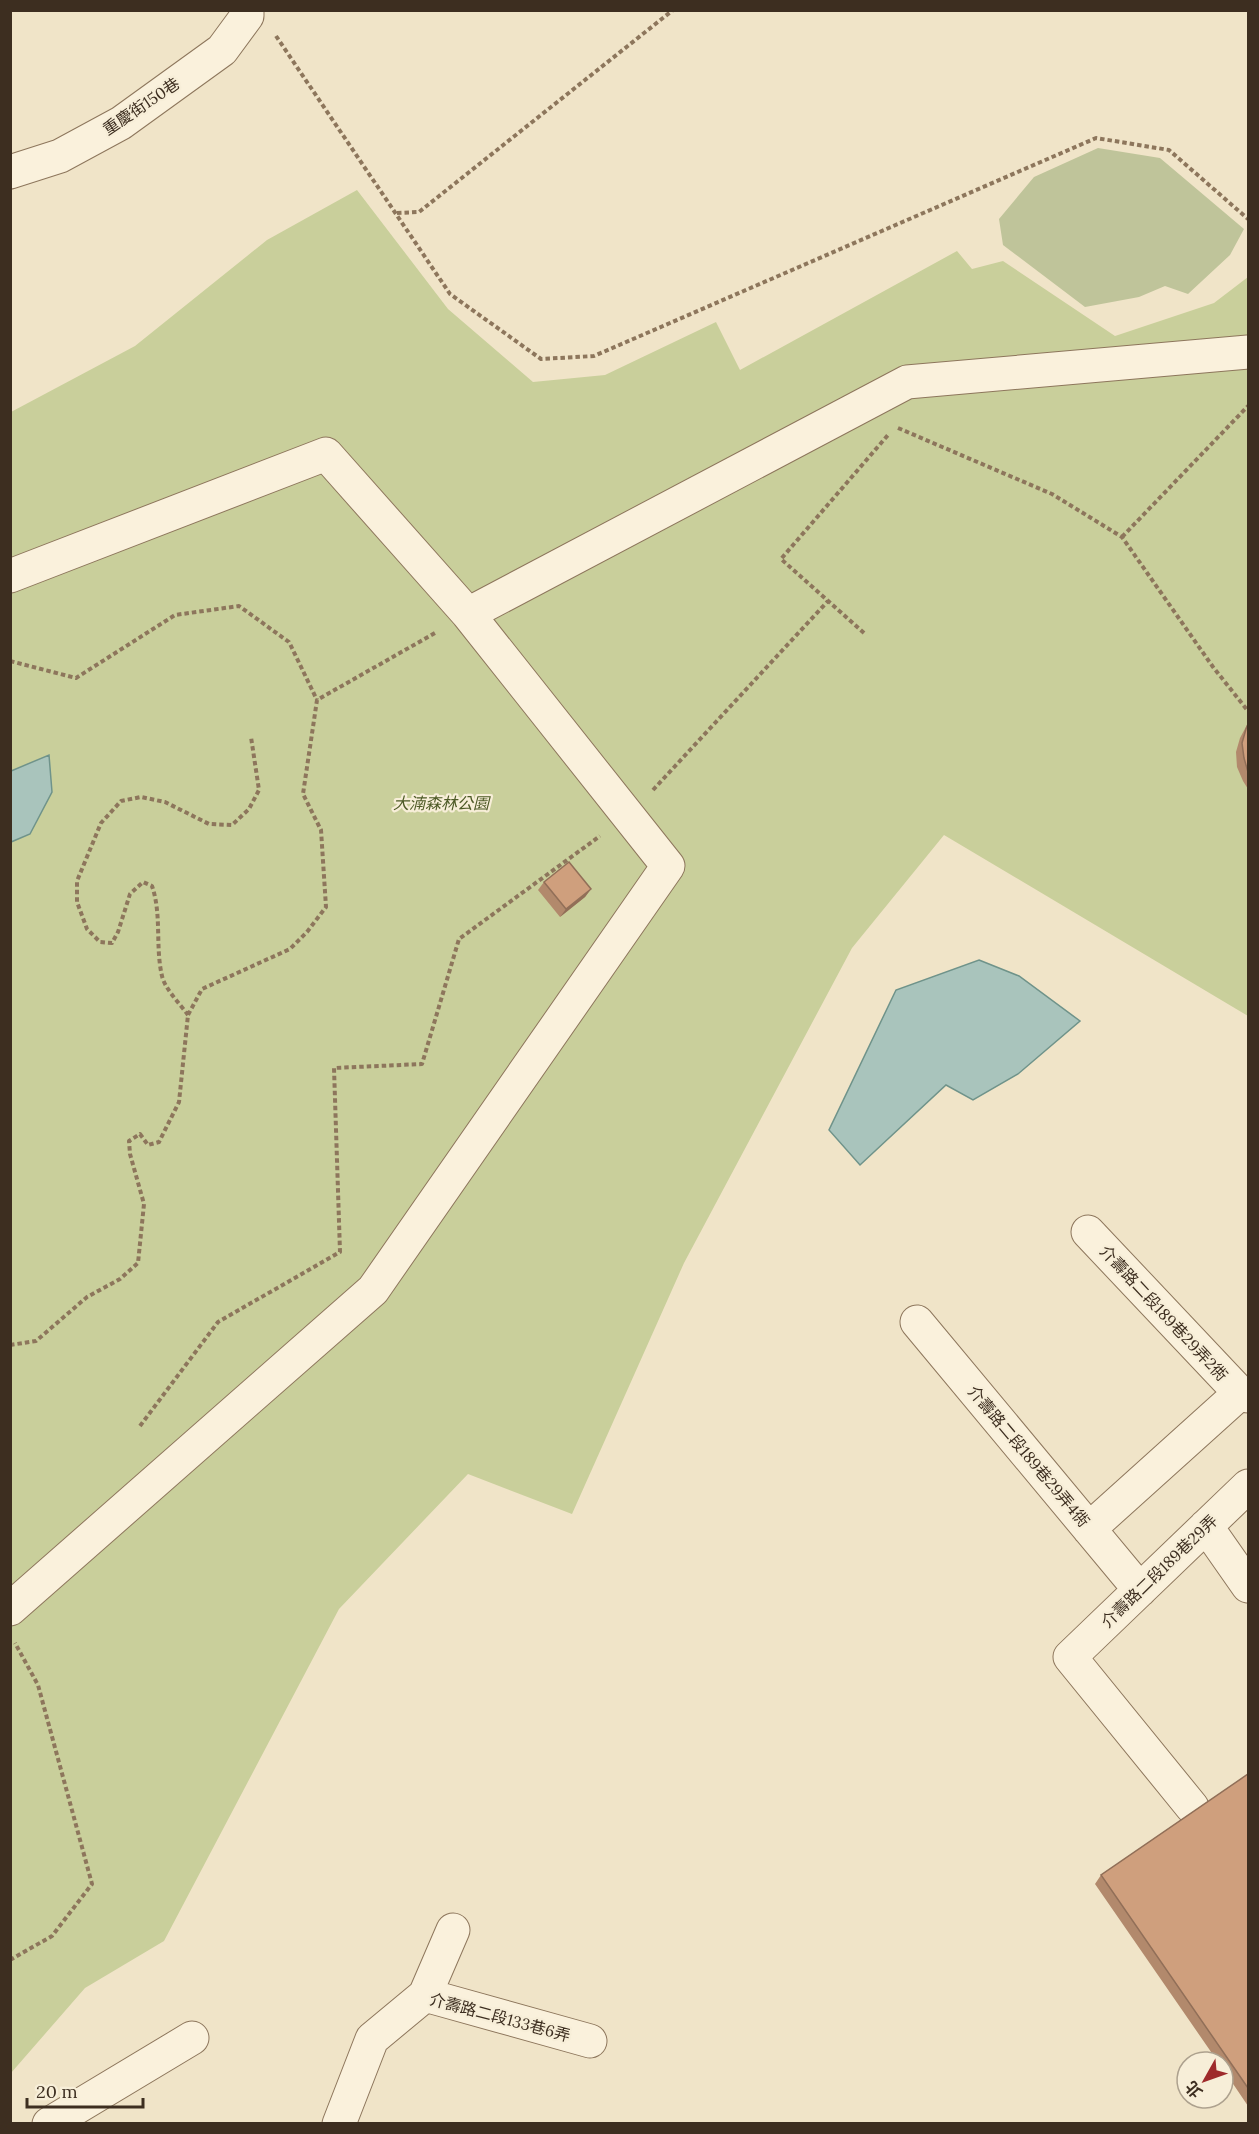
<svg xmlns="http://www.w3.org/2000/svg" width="1259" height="2134" font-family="Lora,'Noto Sans TC',serif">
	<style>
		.green { fill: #c9cf9b }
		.cemetery { fill: #bfc49a }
		.water { fill: #a9c4bc; stroke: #6f938a; stroke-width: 1.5 }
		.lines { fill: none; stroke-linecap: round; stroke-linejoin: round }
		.minor-casing { stroke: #8d765c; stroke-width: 35 }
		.path { stroke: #8d765c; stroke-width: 4; stroke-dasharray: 4.5 3; stroke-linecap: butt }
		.minor { stroke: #faf1dc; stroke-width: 33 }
		.wall { fill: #b2896c }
		.shaded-wall { fill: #916f58 }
		.building { fill: #cf9f7d; stroke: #916f58; stroke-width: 1.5 }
		.labels { text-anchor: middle; stroke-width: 4.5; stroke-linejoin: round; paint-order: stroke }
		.street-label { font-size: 16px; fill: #3d2e20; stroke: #f7eed8 }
		.park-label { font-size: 16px; font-style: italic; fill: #4d5a26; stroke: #f7eed8 }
	</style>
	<rect width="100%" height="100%" fill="#f0e4c8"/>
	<!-- green -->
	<path class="green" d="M 357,190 L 448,309 L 533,382 L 605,375 L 716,322 L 740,370 L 957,251 L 972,269 L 1003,261 L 1115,336 L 1214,303 L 1248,277 L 1248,1016 L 944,835 L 852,948 L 684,1263 L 572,1514 L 468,1474 L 339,1609 L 164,1941 L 85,1988 L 11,2073 L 11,412 L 135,346 L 267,240 Z"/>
	<!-- cemetery -->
	<path class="cemetery" d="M 1098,148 L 1160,158 L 1244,229 L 1230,255 L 1188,294 L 1165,286 L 1139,297 L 1085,307 L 1003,245 L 999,219 L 1034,177 Z"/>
	<!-- water -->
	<path class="water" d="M 49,755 L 52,792 L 30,834 L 11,842 L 11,771 Z
		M 979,960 L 1019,976 L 1080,1021 L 1018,1074 L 973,1100 L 946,1085 L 860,1165 L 829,1130 L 896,990 Z"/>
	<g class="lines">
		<defs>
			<path id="minor" d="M 10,172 L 60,156 L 121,123 L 222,50 L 247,16 L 247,10
				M 10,576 L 326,454 L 468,614 L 668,866 L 373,1290 L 10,1609
				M 468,614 L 907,382 L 1248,352
				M 1088,1232 L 1240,1393
				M 917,1322 L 1140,1590
				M 1206,1526 L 1248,1586
				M 1089,1529 L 1240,1393 L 1248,1396
				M 1192,1807 L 1070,1657 L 1248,1486
				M 425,1995 L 453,1930
				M 49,2124 L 192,2038
				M 339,2124 L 372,2039 L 425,1995 L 590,2041"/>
		</defs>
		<!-- minor casing -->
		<use href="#minor" class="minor-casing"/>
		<!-- path -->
		<path class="path" d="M 276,36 L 450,294 L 541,359 L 594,356 L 1096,138 L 1169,150 L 1248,219
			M 397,213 L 419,212 L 673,10
			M 898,428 L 1052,494 L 1122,537 L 1213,667 L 1248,711
			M 1122,537 L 1248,406
			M 864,633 L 781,559 L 888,435
			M 10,661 L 76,678 L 175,615 L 239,606 L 289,642 L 317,700
			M 653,790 L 828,601
			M 188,1015 C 180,1004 165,989 162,976 C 155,946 162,915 152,886 L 143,882 L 130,894 L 118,932 L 112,943 L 100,942 L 87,929 L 77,902 L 77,881 L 101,823 L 121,801 L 141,797 L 165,802 L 209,824 L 232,825 L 249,809 L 259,790 L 251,737
			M 10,1345 L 36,1341 L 87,1297 L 120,1279 L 138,1263 L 144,1204 L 130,1154 L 129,1141 L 140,1134 L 148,1145 L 159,1142 L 179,1102 L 188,1015 L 202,989 L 290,949 L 307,932 L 326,907 L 321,830 L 303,794 L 317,700 L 435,633
			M 140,1426 L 218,1322 L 340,1252 L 334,1068 L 422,1064 L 459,939 L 600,836
			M 10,1960 L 52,1936 L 92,1884 L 38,1685 L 15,1643"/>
		<!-- minor -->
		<use href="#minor" class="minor"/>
	</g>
	<!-- wall -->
	<path class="wall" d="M 1248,723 L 1248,789 L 1243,781 L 1237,767 L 1236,752 L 1240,738 Z
		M 544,882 L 591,889 L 585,897 L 560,917 L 538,890 Z
		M 1248,1774 L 1248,2106 L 1223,2069 L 1223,2062 L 1218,2062 L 1095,1884 L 1101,1875 Z"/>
	<!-- shaded-wall -->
	<path class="shaded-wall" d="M 591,889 L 585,897 L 560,917 L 566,909 Z"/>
	<!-- building -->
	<path class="building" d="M 1248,724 L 1248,772 L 1244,758 L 1242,743 L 1246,729 Z
		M 569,862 L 591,889 L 566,909 L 544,882 Z
		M 1248,1774 L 1248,2088 L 1101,1875 Z"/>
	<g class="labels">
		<!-- street labels -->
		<g class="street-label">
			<text transform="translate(141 106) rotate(-34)" y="6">重慶街150巷</text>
			<text transform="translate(1164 1313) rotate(47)" y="6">介壽路二段189巷29弄2衖</text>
			<text transform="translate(1029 1456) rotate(50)" y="6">介壽路二段189巷29弄4衖</text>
			<text transform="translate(1159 1571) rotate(-44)" y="6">介壽路二段189巷29弄</text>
			<text transform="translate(500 2017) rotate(15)" y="6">介壽路二段133巷6弄</text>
		</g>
		<!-- park labels -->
		<g class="park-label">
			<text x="441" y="809">大湳森林公園</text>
		</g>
	</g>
	<!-- border -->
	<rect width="1259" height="2134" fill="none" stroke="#3d2e20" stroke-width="24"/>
	<!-- north arrow -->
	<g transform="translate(1205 2080) rotate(230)"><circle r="28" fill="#f7eed8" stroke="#ada18e" stroke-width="1.5"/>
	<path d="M0-4.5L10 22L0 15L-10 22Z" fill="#9e2a2b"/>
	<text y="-9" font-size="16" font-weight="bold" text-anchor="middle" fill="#3d2e20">北</text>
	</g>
	<!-- scale -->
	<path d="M27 2098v9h116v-9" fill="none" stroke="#3d2e20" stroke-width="3"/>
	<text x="36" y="2098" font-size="18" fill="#3d2e20" stroke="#f7eed8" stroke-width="4.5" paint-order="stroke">20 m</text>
</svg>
